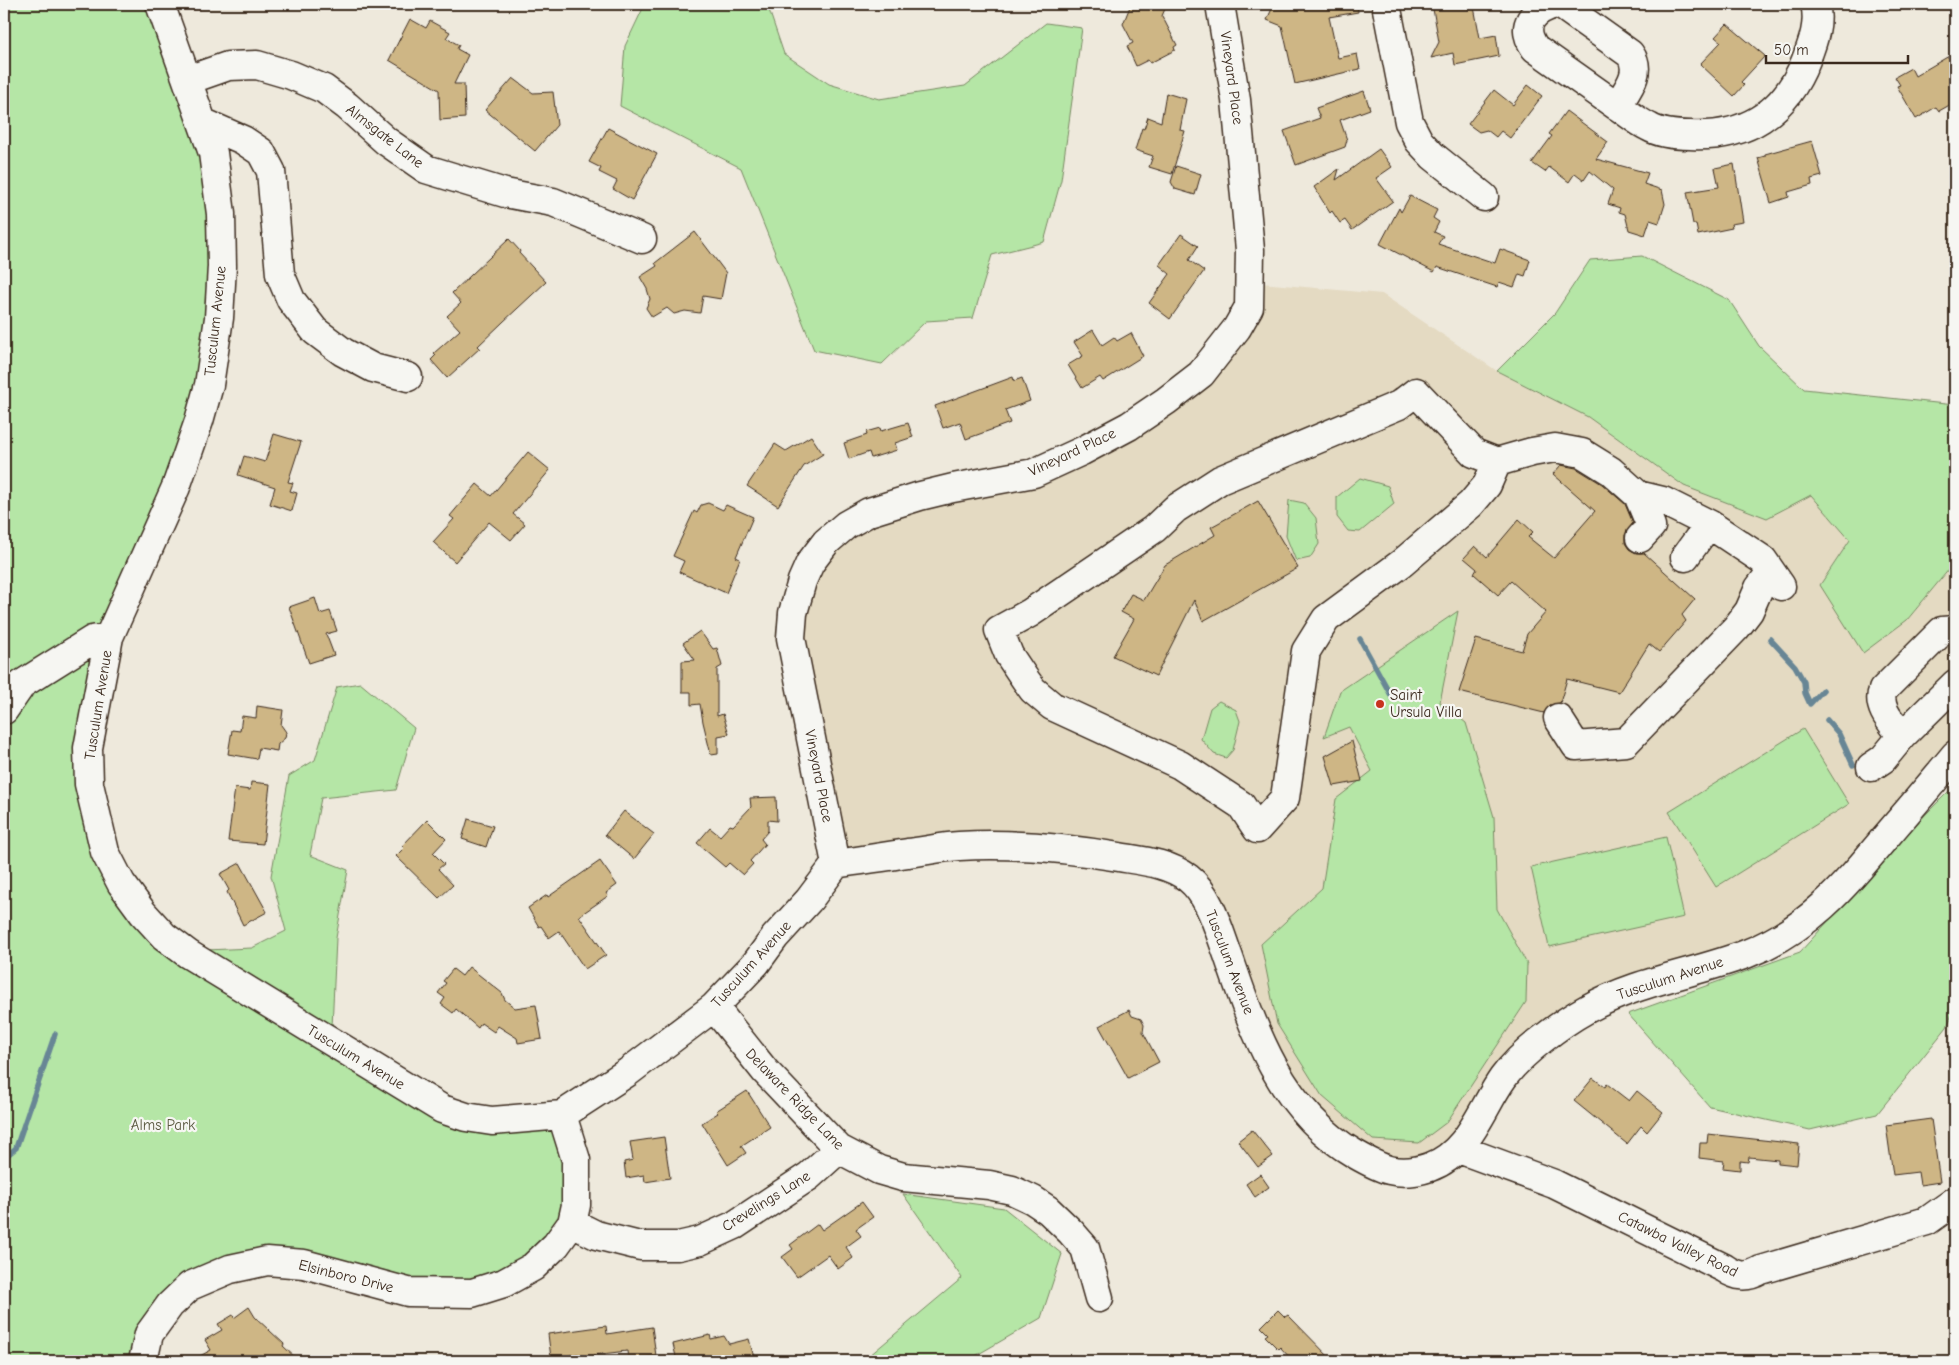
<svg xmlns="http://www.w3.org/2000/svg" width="1959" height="1365" font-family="'Comic Neue',sans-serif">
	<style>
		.built { fill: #e4dac2 }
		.green { fill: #b5e6a6; stroke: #788862 }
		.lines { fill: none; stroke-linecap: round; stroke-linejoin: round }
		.stream { stroke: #678695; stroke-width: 5.5 }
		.building { fill: #ceb685; stroke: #3b2a1e }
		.minor-casing { stroke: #3b2a1e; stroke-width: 31 }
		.minor { stroke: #f6f6f2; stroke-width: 28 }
		.poi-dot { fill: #c8321e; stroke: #f6f6f2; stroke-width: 2 }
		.labels { text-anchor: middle; stroke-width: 4.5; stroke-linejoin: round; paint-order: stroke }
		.street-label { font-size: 15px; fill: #3b2a1e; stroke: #f6f6f2 }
		.poi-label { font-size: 15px; fill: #3b2a1e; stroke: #f6f6f2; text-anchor: start }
		.park-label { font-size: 15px; fill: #5a5940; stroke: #f6f6f2 }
	</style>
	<rect width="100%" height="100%" fill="#eee9dc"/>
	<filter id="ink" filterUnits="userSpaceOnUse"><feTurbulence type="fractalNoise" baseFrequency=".02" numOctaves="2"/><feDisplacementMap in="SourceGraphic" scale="10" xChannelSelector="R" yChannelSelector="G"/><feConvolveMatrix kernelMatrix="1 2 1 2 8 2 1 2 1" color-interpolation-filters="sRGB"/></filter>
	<g filter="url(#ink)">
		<!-- built -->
		<path class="built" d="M 1249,282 L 1382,294 L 1497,371 L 1588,417 L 1684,486 L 1767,518 L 1811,494 L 1850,540 L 1820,585 L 1907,620 L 1955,562 L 1955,755 L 1806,920 L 1564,1024 L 1459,1149 L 1415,1171 L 1316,1125 L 1197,887 L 1091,852 L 836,864 L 793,613 L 846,525 L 1034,473 L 1201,374 Z"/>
		<!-- green -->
		<path class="green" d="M 4,4 L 160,4 L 213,153 L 209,385 L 109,637 L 89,784 L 143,913 L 442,1109 L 562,1115 L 572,1223 L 472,1293 L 304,1264 L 190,1286 L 143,1361 L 4,1361 Z
			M 645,4 L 767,4 L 784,54 L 829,84 L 879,99 L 965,86 L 1046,23 L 1082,28 L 1061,180 L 1044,242 L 992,255 L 973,318 L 926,321 L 882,364 L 814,350 L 741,168 L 620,106 L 625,46 Z
			M 1642,256 L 1729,300 L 1759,346 L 1804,389 L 1955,405 L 1955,562 L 1907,620 L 1863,653 L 1820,585 L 1850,540 L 1811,495 L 1767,518 L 1684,486 L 1588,417 L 1497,371 L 1555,313 L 1590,260 Z
			M 1360,478 L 1388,486 L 1394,504 L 1360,532 L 1348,531 L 1337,517 L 1337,497 Z
			M 1289,500 L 1304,503 L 1316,518 L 1319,544 L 1310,558 L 1296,561 L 1286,536 Z
			M 1458,611 L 1440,702 L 1466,723 L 1494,817 L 1497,909 L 1527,964 L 1526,1002 L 1447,1122 L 1419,1143 L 1373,1140 L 1322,1096 L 1277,1024 L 1261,944 L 1322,888 L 1336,799 L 1372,771 L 1349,727 L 1324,737 L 1340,691 Z
			M 360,683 L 414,728 L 396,790 L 321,798 L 310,855 L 348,870 L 336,938 L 332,1028 L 206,950 L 252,948 L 286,931 L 271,876 L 289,776 L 315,760 L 337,687 Z
			M 1219,701 L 1236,710 L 1240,721 L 1233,750 L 1226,758 L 1214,754 L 1201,739 L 1210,708 Z
			M 1803,729 L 1849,804 L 1716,887 L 1669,812 Z
			M 1955,785 L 1955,1007 L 1947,1027 L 1877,1114 L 1810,1130 L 1710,1107 L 1628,1014 L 1800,952 L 1926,814 Z
			M 1666,837 L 1684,917 L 1549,947 L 1531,867 Z
			M 903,1194 L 1004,1208 L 1062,1254 L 1041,1318 L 970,1359 L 970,1361 L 863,1361 L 962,1278 Z"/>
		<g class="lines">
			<!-- stream -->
			<path class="stream" d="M 1360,639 L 1392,697
				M 1770,639 L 1795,666 L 1804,682 L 1805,693 L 1810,704 L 1823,690
				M 1827,720 L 1839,734 L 1853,765
				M 4,1158 L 16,1148 L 55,1034"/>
		</g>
		<!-- building -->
		<path class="building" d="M 1131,4 L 1167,4 L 1162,16 L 1177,45 L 1174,47 L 1175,50 L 1150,63 L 1148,60 L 1136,66 L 1127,46 L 1133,43 L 1123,24 Z
			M 1274,4 L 1357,4 L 1358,12 L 1329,17 L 1338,58 L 1357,54 L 1360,69 L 1295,84 L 1282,26 L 1267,20 Z
			M 1466,4 L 1467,8 L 1474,7 L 1480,38 L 1496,35 L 1499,56 L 1455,65 L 1453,53 L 1431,58 L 1439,42 L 1433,9 Z
			M 410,19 L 426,28 L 430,21 L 450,32 L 446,38 L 459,45 L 457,49 L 468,55 L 454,84 L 464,84 L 465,118 L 440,120 L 439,90 L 389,60 Z
			M 1727,24 L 1765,56 L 1741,82 L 1744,85 L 1734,96 L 1700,64 L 1721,42 L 1715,37 Z
			M 1949,56 L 1955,67 L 1955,102 L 1939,111 L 1936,107 L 1916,119 L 1897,86 L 1900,85 L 1895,77 L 1911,68 L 1915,76 Z
			M 513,78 L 533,93 L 553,92 L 557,125 L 535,151 L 485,110 Z
			M 1528,85 L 1542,96 L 1510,138 L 1501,131 L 1496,137 L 1487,130 L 1479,132 L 1468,124 L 1494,90 L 1513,105 Z
			M 1364,91 L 1370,109 L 1340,120 L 1347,140 L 1345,147 L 1296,165 L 1284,131 L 1320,118 L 1316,108 Z
			M 1166,93 L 1186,99 L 1180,130 L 1185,131 L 1172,174 L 1149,167 L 1153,156 L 1135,150 L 1142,128 L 1144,129 L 1148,117 L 1161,122 Z
			M 1566,111 L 1608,142 L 1596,159 L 1648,173 L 1644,184 L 1662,190 L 1665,204 L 1659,223 L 1650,220 L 1645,235 L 1629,230 L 1625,214 L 1619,212 L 1620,208 L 1608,204 L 1613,190 L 1590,171 L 1584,180 L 1575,173 L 1569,182 L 1549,167 L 1545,172 L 1532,163 L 1552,136 L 1549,134 Z
			M 608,128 L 657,154 L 632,200 L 613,189 L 617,181 L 599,172 L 601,168 L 589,162 Z
			M 1812,141 L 1822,176 L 1811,179 L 1812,185 L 1788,192 L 1789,197 L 1771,203 L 1758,158 L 1765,156 L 1765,154 Z
			M 1379,149 L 1392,167 L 1376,178 L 1393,201 L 1352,230 L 1345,220 L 1340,223 L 1332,211 L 1330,213 L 1314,187 L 1339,169 L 1336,180 Z
			M 1734,164 L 1743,222 L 1731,224 L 1732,228 L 1698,235 L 1696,224 L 1693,224 L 1687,192 L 1719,187 L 1715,168 Z
			M 1176,166 L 1201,174 L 1195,195 L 1175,189 L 1171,182 Z
			M 1410,196 L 1437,210 L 1433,218 L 1439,222 L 1434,232 L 1443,236 L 1438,244 L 1495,263 L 1500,249 L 1530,260 L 1525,276 L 1519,274 L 1514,287 L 1499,282 L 1497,287 L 1437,267 L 1434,272 L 1380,244 L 1399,208 L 1401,212 Z
			M 695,232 L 726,273 L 721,299 L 703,296 L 700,313 L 685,311 L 674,314 L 667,308 L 652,317 L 646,308 L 650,299 L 647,289 L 640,277 L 657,266 L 655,263 Z
			M 1181,234 L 1198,246 L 1189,260 L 1204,271 L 1170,319 L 1149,303 L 1170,274 L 1159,265 Z
			M 509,239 L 520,251 L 519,253 L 546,282 L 503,322 L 478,346 L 480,348 L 447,378 L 431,360 L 436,355 L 434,353 L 460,330 L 447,316 L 461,303 L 452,293 Z
			M 1093,330 L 1102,345 L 1114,337 L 1117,341 L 1131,333 L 1143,356 L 1103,381 L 1100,377 L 1082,388 L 1068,365 L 1083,356 L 1074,342 Z
			M 1013,377 L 1014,381 L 1022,378 L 1030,401 L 1005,410 L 1010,423 L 966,439 L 960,422 L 943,428 L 935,406 Z
			M 908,423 L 913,437 L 895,443 L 897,450 L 871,458 L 869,452 L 849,459 L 844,443 L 867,435 L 866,432 L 880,428 L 881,431 Z
			M 274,434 L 301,442 L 288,482 L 293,483 L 290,491 L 297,493 L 292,511 L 270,504 L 275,487 L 238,475 L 244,456 L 265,462 Z
			M 811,436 L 823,454 L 804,466 L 778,506 L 747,486 L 775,444 L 786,451 Z
			M 528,452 L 550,470 L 513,514 L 525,524 L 511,540 L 489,522 L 455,562 L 433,542 L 454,519 L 450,516 L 477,484 L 491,496 Z
			M 1561,465 L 1576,468 L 1602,484 L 1625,504 L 1633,523 L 1625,535 L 1625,543 L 1629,549 L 1636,553 L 1644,553 L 1695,599 L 1682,615 L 1686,621 L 1659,652 L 1649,644 L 1619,692 L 1567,679 L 1560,703 L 1550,705 L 1544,713 L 1459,692 L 1476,639 L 1522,651 L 1527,634 L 1546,612 L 1511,581 L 1498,595 L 1474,574 L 1477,569 L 1464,558 L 1475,546 L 1487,557 L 1519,519 L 1533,532 L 1528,537 L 1554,558 L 1595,511 L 1553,474 Z
			M 1258,501 L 1298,568 L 1203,621 L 1194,600 L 1156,676 L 1113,656 L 1134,619 L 1121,612 L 1131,594 L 1144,600 L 1165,565 L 1215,535 L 1211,527 Z
			M 708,503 L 723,510 L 726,505 L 753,517 L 736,557 L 740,559 L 726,593 L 679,572 L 684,561 L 673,556 L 694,511 L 697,513 L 701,505 Z
			M 315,598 L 320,614 L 330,611 L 337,631 L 326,634 L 334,655 L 309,663 L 289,607 Z
			M 700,631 L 713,649 L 717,648 L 722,666 L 717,669 L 717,716 L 723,714 L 729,734 L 718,736 L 718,754 L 711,755 L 703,722 L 700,704 L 691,705 L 691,692 L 682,692 L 682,661 L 695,660 L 683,643 Z
			M 257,706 L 283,710 L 281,725 L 286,732 L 285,738 L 278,744 L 277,751 L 259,748 L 257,759 L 228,754 L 232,730 L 240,731 L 242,716 L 256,718 Z
			M 1352,741 L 1362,781 L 1334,786 L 1325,756 Z
			M 251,782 L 270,784 L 263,844 L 228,841 L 235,788 L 250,790 Z
			M 776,797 L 777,821 L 768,820 L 768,831 L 761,839 L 765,844 L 750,861 L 753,864 L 743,875 L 729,863 L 725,867 L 697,843 L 710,828 L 720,836 L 730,825 L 733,826 L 751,807 L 750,798 Z
			M 624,811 L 654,834 L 634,859 L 605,835 Z
			M 468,819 L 493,826 L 486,847 L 462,839 Z
			M 427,820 L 446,839 L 433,853 L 444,864 L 438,869 L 453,885 L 439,898 L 396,856 L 404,848 L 402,846 Z
			M 600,861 L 617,885 L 606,893 L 608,896 L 579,916 L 606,955 L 585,969 L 559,931 L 549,938 L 541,926 L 539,927 L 528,908 L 547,895 L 548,897 Z
			M 240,863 L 267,912 L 243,925 L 227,892 L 229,890 L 220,874 Z
			M 469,967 L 502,993 L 505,1000 L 515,1008 L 536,1005 L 542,1039 L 518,1043 L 517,1038 L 498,1026 L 494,1032 L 481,1023 L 478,1028 L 456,1009 L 453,1013 L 441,1004 L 445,998 L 438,993 L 446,983 L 443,981 L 453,969 L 462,976 Z
			M 1129,1010 L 1132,1016 L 1141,1019 L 1144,1025 L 1143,1032 L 1159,1062 L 1128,1078 L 1099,1026 Z
			M 1593,1078 L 1605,1087 L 1607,1084 L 1629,1101 L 1637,1091 L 1663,1112 L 1647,1132 L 1641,1126 L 1627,1144 L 1574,1101 Z
			M 747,1091 L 770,1127 L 741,1146 L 746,1153 L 728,1165 L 702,1123 L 718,1113 L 716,1111 Z
			M 1931,1119 L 1940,1182 L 1920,1185 L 1918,1172 L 1893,1175 L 1886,1125 Z
			M 1252,1130 L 1273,1156 L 1258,1167 L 1238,1141 Z
			M 1708,1134 L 1799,1144 L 1797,1165 L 1778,1163 L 1778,1160 L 1749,1157 L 1748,1162 L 1740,1161 L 1740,1170 L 1723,1168 L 1724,1161 L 1699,1158 L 1700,1143 L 1707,1143 Z
			M 664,1137 L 670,1178 L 645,1182 L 644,1175 L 626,1178 L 624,1162 L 633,1160 L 630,1142 Z
			M 1260,1174 L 1269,1187 L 1255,1197 L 1246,1184 Z
			M 862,1202 L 873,1217 L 856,1229 L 861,1236 L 846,1247 L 853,1258 L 838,1269 L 828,1255 L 797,1277 L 782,1257 L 793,1249 L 790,1245 L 818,1224 L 822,1230 Z
			M 249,1307 L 255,1317 L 284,1344 L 283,1346 L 299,1361 L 191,1361 L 211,1350 L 205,1340 L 222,1330 L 218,1324 L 233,1315 L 234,1318 Z
			M 1278,1310 L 1285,1317 L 1288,1315 L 1333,1361 L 1293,1361 L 1280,1347 L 1278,1349 L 1265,1336 L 1268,1334 L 1261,1327 Z
			M 606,1326 L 607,1334 L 652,1327 L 656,1356 L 628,1360 L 627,1351 L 594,1355 L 594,1357 L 579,1359 L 578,1354 L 551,1358 L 548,1334 Z
			M 710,1335 L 711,1339 L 724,1336 L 729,1344 L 749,1339 L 755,1361 L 677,1361 L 673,1344 Z"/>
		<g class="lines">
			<defs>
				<path id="minor" d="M 160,4 L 213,153 L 221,214 L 222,266 L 219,318 L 209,385 L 199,421 L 176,487 L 109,637 L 88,748 L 89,784 L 105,852 L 121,883 L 143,913 L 164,936 L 188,954 L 442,1109 L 466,1117 L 492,1121 L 562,1115 L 628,1072 L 714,1007 L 756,963 L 775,937 L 809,900 L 836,864 C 860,860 884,857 908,853 C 925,851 942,847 959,846 C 1012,843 1067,848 1119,857 C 1143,861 1168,863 1188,878 C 1210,895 1219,931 1228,955 C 1254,1031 1281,1111 1355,1154 C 1381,1169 1398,1178 1430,1167 C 1469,1153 1481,1109 1503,1078 C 1521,1053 1560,1024 1587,1009 C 1637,981 1693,974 1746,954 C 1808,930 1843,888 1884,839 C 1908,811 1932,783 1955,755
					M 1386,4 L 1409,122 L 1419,141 L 1433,156 L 1484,197
					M 1556,4 L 1564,7 L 1630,54 C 1643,72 1627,90 1617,106 L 1535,48 C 1519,25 1533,10 1556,4 Z
					M 188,80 L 228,66 L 257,65 L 291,75 L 324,89 L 347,106 L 386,141 L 426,169 L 505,193 L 553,202 L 642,239
					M 1617,106 C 1628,113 1638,122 1649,127 C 1661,134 1677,135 1690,135 C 1746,138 1786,112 1806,60 C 1813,42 1820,23 1815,4
					M 202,122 L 243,140 L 261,152 L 271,171 L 280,274 L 291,300 L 315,331 L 343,352 L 373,368 L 408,377
					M 1497,462 L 1487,485 L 1471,504 L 1402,563 L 1326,619 L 1306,651 L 1285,798 L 1257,829 L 1241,805 L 1180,765 L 1052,706 L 1033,690 L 1025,679 L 1009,655 L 999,630 L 1030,613 L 1154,529 L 1175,509 L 1220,480 L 1399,405 L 1416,392 L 1474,453 L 1497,462 L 1532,452 L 1555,448 L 1582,453 L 1611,471 L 1638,495 L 1663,501 L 1709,524 L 1763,560 L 1781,586
					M 1638,495 L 1651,526 L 1640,538
					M 1685,557 L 1709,524
					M 4,710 L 22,684 L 92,640 L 109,637
					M 1558,718 L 1576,746 L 1626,742 L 1736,628 L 1749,611 L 1759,588 L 1771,572
					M 1902,736 C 1892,723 1876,707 1883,690 L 1942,631 L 1955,630
					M 1871,767 L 1883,759 L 1902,736 L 1955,684
					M 836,864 L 791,638 L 793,613 L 802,581 L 810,563 L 826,542 L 846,525 L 869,512 L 920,496 L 953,488 L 1034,473 L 1082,451 L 1129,426 L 1166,401 L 1201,374 L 1237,328 L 1249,307 L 1250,250 L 1236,100 L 1220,4
					M 714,1007 L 765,1071 L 839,1149 L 879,1170 L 903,1177 L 989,1185 L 1012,1190 L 1033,1200 L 1048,1210 L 1071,1232 L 1085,1248 L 1099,1298
					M 1459,1149 L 1554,1184 L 1724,1268 C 1737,1277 1747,1278 1761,1270 L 1927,1221 L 1955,1201
					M 572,1223 L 596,1235 L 640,1246 L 678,1246 L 700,1241 L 735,1225 L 809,1176 L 839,1149
					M 143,1361 L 149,1334 L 170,1305 L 190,1286 L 230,1269 L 267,1261 L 304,1264 L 408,1292 L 472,1293 L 504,1283 L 533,1267 L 556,1245 L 572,1223 L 576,1205 L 576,1160 L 562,1115"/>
			</defs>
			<!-- minor casing -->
			<use href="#minor" class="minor-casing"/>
			<!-- minor -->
			<use href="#minor" class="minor"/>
		</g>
	</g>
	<!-- markers -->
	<circle class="poi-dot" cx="1380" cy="704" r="5"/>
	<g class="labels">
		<!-- street labels -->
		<g class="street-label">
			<text transform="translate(1232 78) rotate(82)" y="5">Vineyard Place</text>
			<text transform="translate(385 136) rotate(38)" y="5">Almsgate Lane</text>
			<text transform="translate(215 321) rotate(-84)" y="5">Tusculum Avenue</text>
			<text transform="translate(1072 452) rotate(-25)" y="5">Vineyard Place</text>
			<text transform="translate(98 705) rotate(-81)" y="5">Tusculum Avenue</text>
			<text transform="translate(819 776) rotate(79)" y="5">Vineyard Place</text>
			<text transform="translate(1230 962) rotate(69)" y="5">Tusculum Avenue</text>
			<text transform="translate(751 964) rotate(-48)" y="5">Tusculum Avenue</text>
			<text transform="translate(1670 978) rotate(-18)" y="5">Tusculum Avenue</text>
			<text transform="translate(356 1057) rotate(31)" y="5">Tusculum Avenue</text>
			<text transform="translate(795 1099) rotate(46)" y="5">Delaware Ridge Lane</text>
			<text transform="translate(766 1201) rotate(-32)" y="5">Crevelings Lane</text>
			<text transform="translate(1678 1244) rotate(26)" y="5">Catawba Valley Road</text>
			<text transform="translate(346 1276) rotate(14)" y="5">Elsinboro Drive</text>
		</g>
		<!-- poi labels -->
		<g class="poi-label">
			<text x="1390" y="700">Saint<tspan x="1390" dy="17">Ursula Villa</tspan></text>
		</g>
		<!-- park labels -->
		<g class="park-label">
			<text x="163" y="1130">Alms Park</text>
		</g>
	</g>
	<!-- margin -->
	<rect width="1959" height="1365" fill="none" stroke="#f6f6f2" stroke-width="20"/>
	<rect x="10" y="10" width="1939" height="1345" fill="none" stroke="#3b2a1e" stroke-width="2" filter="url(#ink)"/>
	<!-- scale -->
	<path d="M1766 55v8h142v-8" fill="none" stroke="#3b2a1e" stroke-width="2.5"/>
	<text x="1774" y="55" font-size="15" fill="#3b2a1e" stroke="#f6f6f2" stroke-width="4" paint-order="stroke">50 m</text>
</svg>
